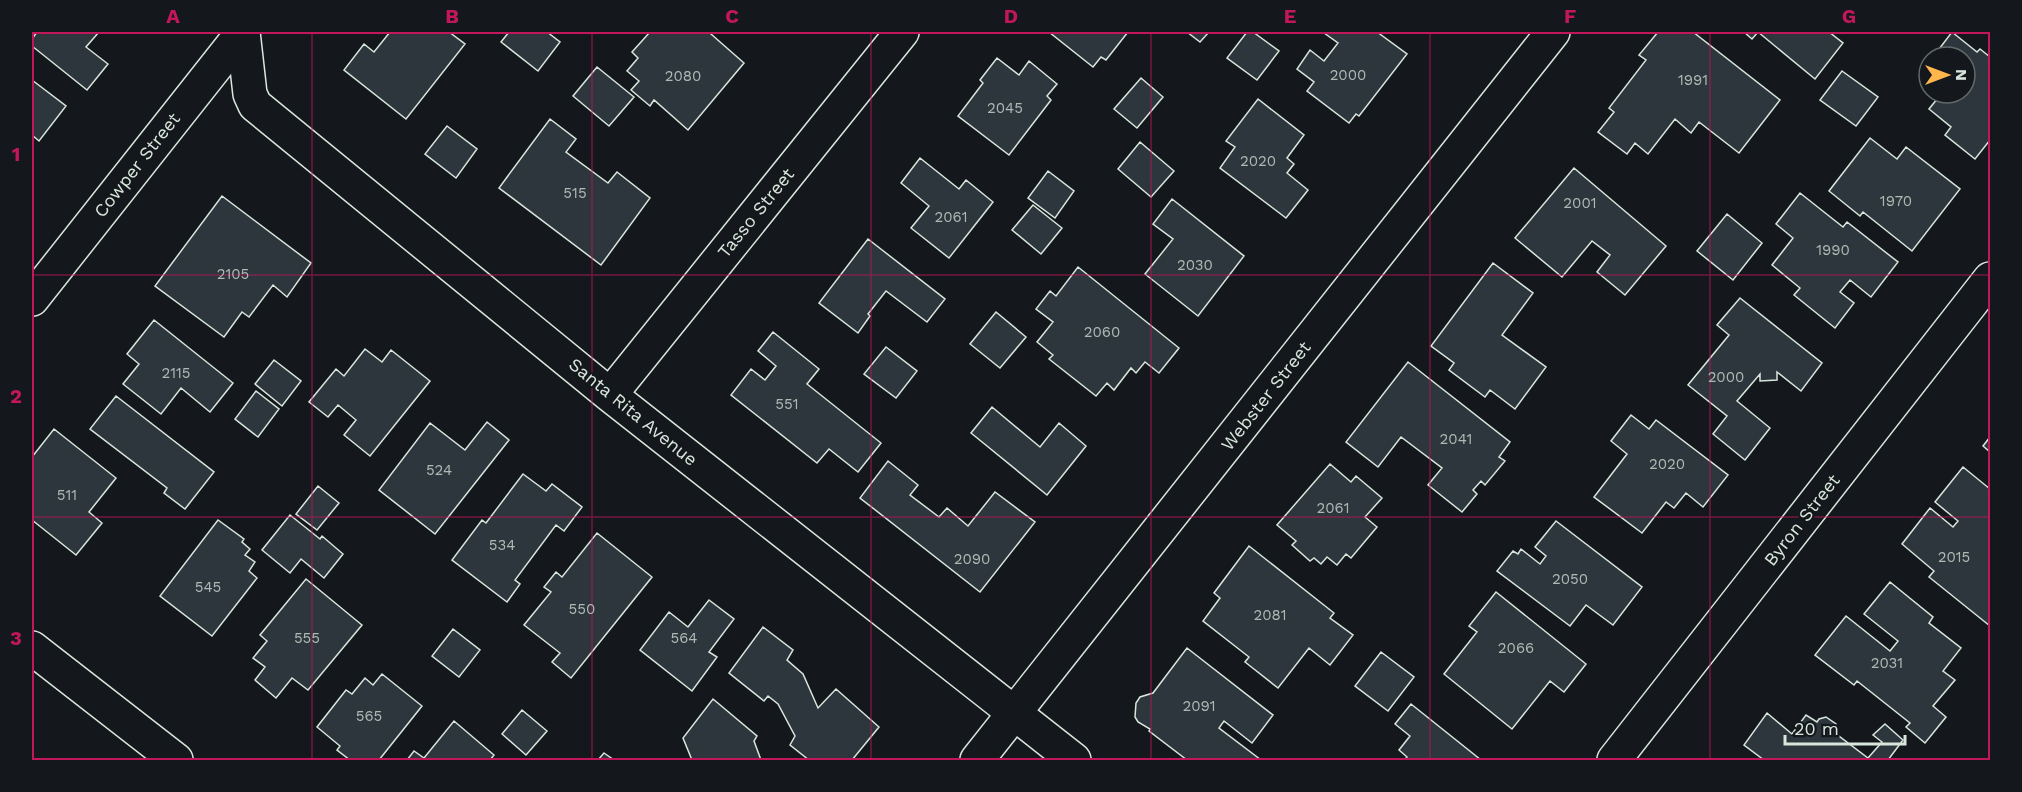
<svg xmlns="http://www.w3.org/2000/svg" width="2022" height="792" font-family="'Work Sans',sans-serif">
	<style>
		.building { fill: #2c363c; stroke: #d8e6dc; stroke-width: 1.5 }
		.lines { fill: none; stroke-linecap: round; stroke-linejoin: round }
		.street-casing { stroke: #d8e6dc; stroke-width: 36 }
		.street { stroke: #14181c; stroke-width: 33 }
		.grid { fill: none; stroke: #c2185b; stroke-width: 1.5; stroke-opacity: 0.55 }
		.labels { text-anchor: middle; stroke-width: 4.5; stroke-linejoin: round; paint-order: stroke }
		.number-label { font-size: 15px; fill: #adbab4 }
		.street-label { font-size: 18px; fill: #d8e6dc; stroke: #14181c }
		.neatline { fill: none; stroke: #c2185b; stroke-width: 2 }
		.grid-label { font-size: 20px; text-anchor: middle; font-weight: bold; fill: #c2185b }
	</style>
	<rect width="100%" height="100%" fill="#14181c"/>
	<!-- building -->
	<path class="building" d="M 37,32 L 99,32 L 86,47 L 108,64 L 87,90 L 32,46 L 32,39 Z
		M 390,32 L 449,32 L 465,44 L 406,119 L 344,70 L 364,44 L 374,52 Z
		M 509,32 L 547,32 L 560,42 L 538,71 L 501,42 Z
		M 650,32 L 713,32 L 711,34 L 744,63 L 688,130 L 654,100 L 650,106 L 631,90 L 639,81 L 627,71 L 638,58 L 632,52 Z
		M 1049,32 L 1128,32 L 1106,60 L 1101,57 L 1093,67 Z
		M 1187,32 L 1209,32 L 1200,42 Z
		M 1247,32 L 1253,32 L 1279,51 L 1257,80 L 1227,58 Z
		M 1325,32 L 1377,32 L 1407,54 L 1359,116 L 1356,114 L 1349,123 L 1307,91 L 1314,82 L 1297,69 L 1310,50 L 1324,61 L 1338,43 L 1324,33 Z
		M 1658,32 L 1693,32 L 1780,100 L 1739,153 L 1699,122 L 1691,133 L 1675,119 L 1648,154 L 1635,143 L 1627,154 L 1598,132 L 1614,112 L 1609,108 L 1646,60 L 1639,55 Z
		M 1744,32 L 1829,32 L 1843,43 L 1815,79 L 1758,32 L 1752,39 Z
		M 1952,32 L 1977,52 L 1980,49 L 1990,57 L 1990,140 L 1975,159 L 1945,135 L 1951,127 L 1929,109 L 1942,93 L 1965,93 L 1965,57 L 1933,57 Z
		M 997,58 L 1019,75 L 1029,61 L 1057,84 L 1047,96 L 1051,100 L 1009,155 L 958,116 L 983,83 L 980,80 Z
		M 1929,61 L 1929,78 L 1921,72 Z
		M 597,67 L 634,97 L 609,126 L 573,96 Z
		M 1842,71 L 1878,97 L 1856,126 L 1820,100 Z
		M 1141,78 L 1163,97 L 1137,128 L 1114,109 Z
		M 32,80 L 66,106 L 39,141 L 32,135 Z
		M 1258,99 L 1304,135 L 1287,158 L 1294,164 L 1287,173 L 1308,190 L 1286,218 L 1220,168 L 1235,147 L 1226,141 Z
		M 550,119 L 576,139 L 566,152 L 608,183 L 617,172 L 650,198 L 601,265 L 499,188 Z
		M 447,126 L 477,149 L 456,178 L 425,154 Z
		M 1870,138 L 1897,159 L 1906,147 L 1960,189 L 1912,251 L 1863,212 L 1860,216 L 1829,191 Z
		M 1140,142 L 1174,171 L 1151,197 L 1118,169 Z
		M 920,158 L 959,189 L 966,180 L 993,202 L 949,258 L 911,228 L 929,206 L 901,183 Z
		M 1574,168 L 1666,246 L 1625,295 L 1597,272 L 1610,255 L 1592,241 L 1562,277 L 1515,238 Z
		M 1048,171 L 1074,191 L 1055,218 L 1028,198 Z
		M 1800,193 L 1843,227 L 1847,222 L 1898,262 L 1871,297 L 1850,280 L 1840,292 L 1854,303 L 1835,328 L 1794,295 L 1800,288 L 1772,265 L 1793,238 L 1776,224 Z
		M 222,196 L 311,263 L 287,297 L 273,285 L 249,317 L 242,312 L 224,337 L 155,286 Z
		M 1172,199 L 1244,256 L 1198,316 L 1145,274 L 1173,239 L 1153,224 Z
		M 1033,205 L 1062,228 L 1041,254 L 1012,230 Z
		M 1727,214 L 1762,243 L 1733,280 L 1697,251 Z
		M 868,239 L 945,299 L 927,322 L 886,291 L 868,314 L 870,316 L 858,333 L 819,303 Z
		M 1493,263 L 1533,293 L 1502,335 L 1546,367 L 1515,409 L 1490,390 L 1485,397 L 1449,370 L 1454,363 L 1431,346 Z
		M 1078,267 L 1179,348 L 1159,373 L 1145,362 L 1136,373 L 1131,368 L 1114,390 L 1107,383 L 1096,396 L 1049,359 L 1053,355 L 1037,342 L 1053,322 L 1036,309 L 1050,291 L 1056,296 Z
		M 1740,298 L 1822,363 L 1801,391 L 1777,372 L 1777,380 L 1760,381 L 1760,374 L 1737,401 L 1770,428 L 1745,460 L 1713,434 L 1727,416 L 1688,385 L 1729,335 L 1717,325 Z
		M 996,312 L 1026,337 L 1000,368 L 970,344 Z
		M 154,320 L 233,383 L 210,412 L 181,388 L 161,414 L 123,384 L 139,364 L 127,354 Z
		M 773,332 L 819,369 L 807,384 L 881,443 L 858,472 L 829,449 L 817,463 L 731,395 L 751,369 L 765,380 L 776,366 L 758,351 Z
		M 886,347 L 917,371 L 896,398 L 864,374 Z
		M 365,349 L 382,362 L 391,350 L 430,381 L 370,456 L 344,435 L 356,420 L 338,405 L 328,417 L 309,402 L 336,369 L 344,376 Z
		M 274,360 L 301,381 L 282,406 L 255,384 Z
		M 1408,362 L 1510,442 L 1499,457 L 1505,461 L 1485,485 L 1481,481 L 1473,490 L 1477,494 L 1462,512 L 1428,485 L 1442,468 L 1401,437 L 1378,467 L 1346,442 Z
		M 256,391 L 279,409 L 258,437 L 235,419 Z
		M 116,396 L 214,472 L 185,509 L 164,493 L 167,488 L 90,429 Z
		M 992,407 L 1040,447 L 1059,423 L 1086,446 L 1047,495 L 971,433 Z
		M 1631,415 L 1649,429 L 1656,420 L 1728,475 L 1703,507 L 1686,493 L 1674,508 L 1666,502 L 1642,533 L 1594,497 L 1627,454 L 1611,441 Z
		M 487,422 L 509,440 L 435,534 L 379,490 L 430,423 L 465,450 Z
		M 54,429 L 116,478 L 89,512 L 102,523 L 76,555 L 32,520 L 32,457 Z
		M 1990,437 L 1990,452 L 1983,446 Z
		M 888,461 L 918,485 L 910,495 L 939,517 L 947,508 L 968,526 L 995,492 L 1035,522 L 980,592 L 860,498 Z
		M 1330,464 L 1351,482 L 1356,476 L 1382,498 L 1365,517 L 1377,527 L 1351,558 L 1346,554 L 1337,565 L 1327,557 L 1321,564 L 1314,558 L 1310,561 L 1292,545 L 1296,541 L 1277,525 Z
		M 1963,467 L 1990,489 L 1990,626 L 1929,577 L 1934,571 L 1902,544 L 1930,508 L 1953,527 L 1958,521 L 1935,502 Z
		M 523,474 L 546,491 L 552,484 L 582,507 L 564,531 L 556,525 L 515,580 L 520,584 L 507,602 L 452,560 L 482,520 L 486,523 Z
		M 318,486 L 339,503 L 317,530 L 296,514 Z
		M 290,515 L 320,539 L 322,536 L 343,554 L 324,578 L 301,559 L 290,573 L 262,550 Z
		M 218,520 L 244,539 L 242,542 L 250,549 L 245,555 L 255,562 L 249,571 L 257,578 L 212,636 L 160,596 Z
		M 1556,521 L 1642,587 L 1613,625 L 1586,605 L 1570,626 L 1497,571 L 1513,551 L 1518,554 L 1521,549 L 1540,564 L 1546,556 L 1535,547 Z
		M 597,533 L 652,577 L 571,678 L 552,662 L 560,653 L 524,625 L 551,592 L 544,587 L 556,572 L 562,577 Z
		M 1249,546 L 1334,613 L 1330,618 L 1353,635 L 1330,665 L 1309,648 L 1278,688 L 1245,662 L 1249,657 L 1203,621 L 1220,598 L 1214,593 Z
		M 306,579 L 362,625 L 308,690 L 292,678 L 276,698 L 255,680 L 265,667 L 253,658 L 267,641 L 260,635 Z
		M 1890,582 L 1933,617 L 1929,623 L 1961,648 L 1943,671 L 1955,680 L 1933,706 L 1946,717 L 1925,743 L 1906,727 L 1910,723 L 1857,681 L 1854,685 L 1815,655 L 1846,616 L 1890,651 L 1898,641 L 1864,614 Z
		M 1496,592 L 1586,664 L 1564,692 L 1550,681 L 1512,729 L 1444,674 L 1477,632 L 1469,626 Z
		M 709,600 L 734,619 L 709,652 L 717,657 L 692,691 L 640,650 L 669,612 L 688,627 Z
		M 763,627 L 793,650 L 787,660 L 803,674 L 818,708 L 836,689 L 879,727 L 852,760 L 809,760 L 790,745 L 795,736 L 778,704 L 768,696 L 764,701 L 729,673 Z
		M 453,629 L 480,650 L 459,677 L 432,656 Z
		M 1187,648 L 1273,715 L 1252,743 L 1224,721 L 1219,728 L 1261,760 L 1187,760 L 1149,731 L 1150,729 L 1138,722 L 1135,717 L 1136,703 L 1140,697 L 1153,693 Z
		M 1381,652 L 1414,677 L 1388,711 L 1355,686 Z
		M 382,674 L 422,706 L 379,760 L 350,760 L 337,750 L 340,746 L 317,727 L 346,690 L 352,694 L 365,678 L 373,685 Z
		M 713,699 L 757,736 L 754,741 L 761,760 L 692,760 L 683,738 Z
		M 1411,704 L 1481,760 L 1404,760 L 1407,757 L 1399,750 L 1410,736 L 1395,724 Z
		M 522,710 L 547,731 L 526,755 L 502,734 Z
		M 1767,713 L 1792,734 L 1806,715 L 1817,722 L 1819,719 L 1826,717 L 1836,724 L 1837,730 L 1835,733 L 1868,758 L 1882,742 L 1873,735 L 1885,724 L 1903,740 L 1888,760 L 1764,760 L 1744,745 Z
		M 454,721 L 494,755 L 490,760 L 407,760 L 414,751 L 424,758 Z
		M 604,753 L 614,760 L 598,760 Z"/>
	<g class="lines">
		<defs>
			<path id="street" d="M 243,32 L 250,94 L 255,105 L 610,395 L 1074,760
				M 32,299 L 243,32
				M 610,395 L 902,32
				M 32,648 L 176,760
				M 977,760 L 1553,32
				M 1614,760 L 1990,279"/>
		</defs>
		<!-- street casing -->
		<use href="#street" class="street-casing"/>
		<!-- street -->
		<use href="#street" class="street"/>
	</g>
	<!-- grid -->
	<path class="grid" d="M 312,32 L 312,760M 592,32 L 592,760M 871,32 L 871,760M 1151,32 L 1151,760M 1430,32 L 1430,760M 1710,32 L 1710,760M 32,275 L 1990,275M 32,517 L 1990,517"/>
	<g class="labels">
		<!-- number labels -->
		<g class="number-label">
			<text x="1348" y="80">2000</text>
			<text x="683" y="81">2080</text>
			<text x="1693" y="85">1991</text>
			<text x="1005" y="113">2045</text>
			<text x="1258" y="166">2020</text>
			<text x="575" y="198">515</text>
			<text x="1896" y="206">1970</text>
			<text x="1580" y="208">2001</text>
			<text x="951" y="222">2061</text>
			<text x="1833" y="255">1990</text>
			<text x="1195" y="270">2030</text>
			<text x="233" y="279">2105</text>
			<text x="1102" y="337">2060</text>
			<text x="176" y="378">2115</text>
			<text x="1726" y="382">2000</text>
			<text x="787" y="409">551</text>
			<text x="1456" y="444">2041</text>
			<text x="1667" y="469">2020</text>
			<text x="439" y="475">524</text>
			<text x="67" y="500">511</text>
			<text x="1333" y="513">2061</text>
			<text x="502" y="550">534</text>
			<text x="1954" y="562">2015</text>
			<text x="972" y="564">2090</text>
			<text x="1570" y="584">2050</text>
			<text x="208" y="592">545</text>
			<text x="582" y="614">550</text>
			<text x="1270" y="620">2081</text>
			<text x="307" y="643">555</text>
			<text x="684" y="643">564</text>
			<text x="1516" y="653">2066</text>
			<text x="1887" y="668">2031</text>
			<text x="1199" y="711">2091</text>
			<text x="369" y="721">565</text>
		</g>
		<!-- street labels -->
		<g class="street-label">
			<text transform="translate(137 165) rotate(-52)" y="6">Cowper Street</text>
			<text transform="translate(756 213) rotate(-51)" y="6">Tasso Street</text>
			<text transform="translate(1266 396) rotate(-52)" y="6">Webster Street</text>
			<text transform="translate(633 412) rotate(39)" y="6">Santa Rita Avenue</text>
			<text transform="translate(1802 520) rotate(-52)" y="6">Byron Street</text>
		</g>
	</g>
	<!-- border -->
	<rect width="2022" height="792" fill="none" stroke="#14181c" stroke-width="66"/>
	<!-- north arrow -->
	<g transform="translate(1947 75) rotate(90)"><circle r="28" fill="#14181c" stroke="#626a69" stroke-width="1.5"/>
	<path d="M0-4.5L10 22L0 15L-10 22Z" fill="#ffb74d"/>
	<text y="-9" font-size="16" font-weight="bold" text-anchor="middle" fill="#d8e6dc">N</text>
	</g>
	<!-- scale -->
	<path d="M1785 735v9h120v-9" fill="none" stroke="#d8e6dc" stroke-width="3"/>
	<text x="1794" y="735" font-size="18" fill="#d8e6dc" stroke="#14181c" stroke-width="4.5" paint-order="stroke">20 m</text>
	<rect x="33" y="33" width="1956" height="726" class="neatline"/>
	<g class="grid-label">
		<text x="173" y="23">A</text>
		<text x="452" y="23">B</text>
		<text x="732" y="23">C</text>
		<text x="1011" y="23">D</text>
		<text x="1290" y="23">E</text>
		<text x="1570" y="23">F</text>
		<text x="1849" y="23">G</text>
		<text x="16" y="161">1</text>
		<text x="16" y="403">2</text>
		<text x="16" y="645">3</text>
	</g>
</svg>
